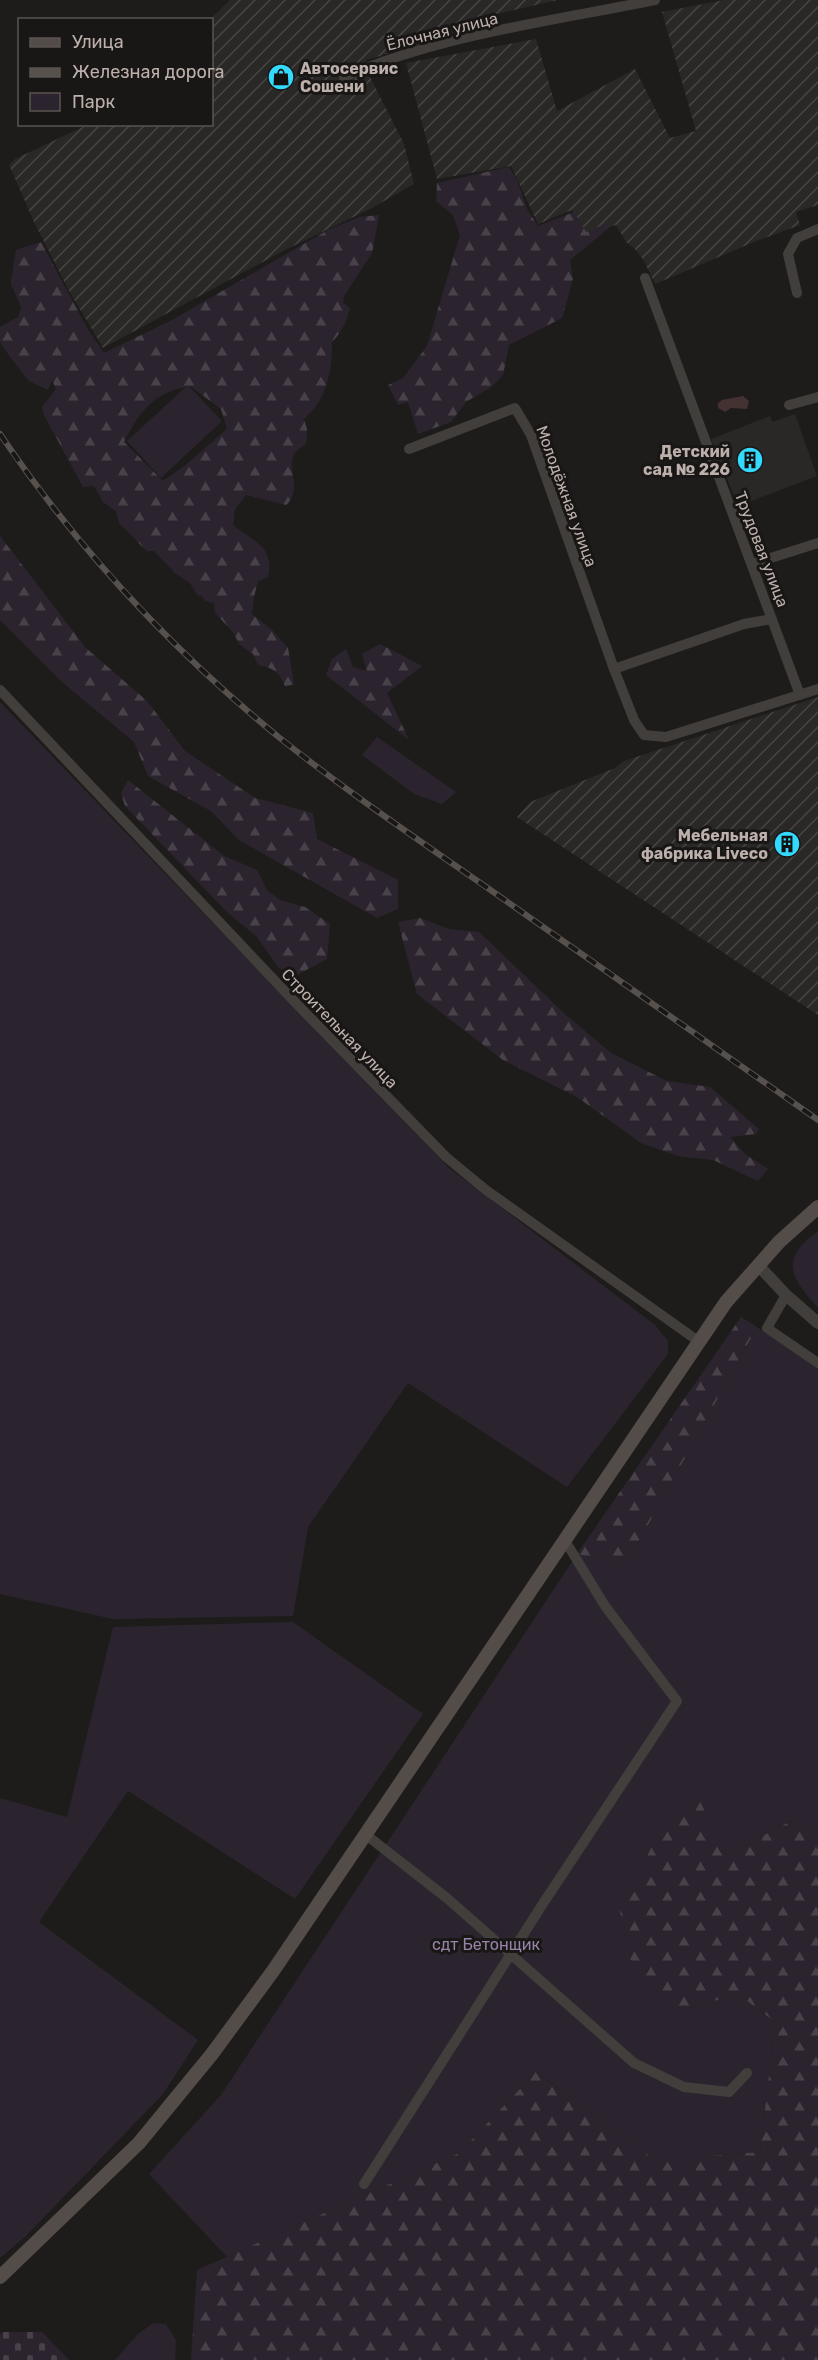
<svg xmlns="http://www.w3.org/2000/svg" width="818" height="2360" font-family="Rubik,sans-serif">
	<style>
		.built { fill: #2a2826 }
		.industrial { fill: url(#industrial-furrows) }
		.green { fill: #2b242e }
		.forest { fill: url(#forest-firs); fill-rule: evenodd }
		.cemetery { fill: url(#cemetery-stones) }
		.water { fill: #443132 }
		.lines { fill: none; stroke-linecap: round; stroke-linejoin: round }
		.minor { stroke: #423e3b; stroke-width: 10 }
		.tertiary { stroke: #423e3b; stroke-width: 12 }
		.secondary { stroke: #534c49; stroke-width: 14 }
		.rail-casing { stroke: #57514e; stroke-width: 6 }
		.rail { stroke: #181715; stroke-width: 4; stroke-dasharray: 11; stroke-linecap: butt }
		.labels { text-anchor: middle; stroke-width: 6; stroke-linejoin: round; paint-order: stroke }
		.street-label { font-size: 16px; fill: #bdb0ac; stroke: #181715 }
		.poi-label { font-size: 16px; font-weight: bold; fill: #bdb0ac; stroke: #181715; text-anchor: end }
		.park-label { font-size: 16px; fill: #9883a9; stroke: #181715 }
	</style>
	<defs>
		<pattern id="industrial-furrows" width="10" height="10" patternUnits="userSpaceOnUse" patternTransform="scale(1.5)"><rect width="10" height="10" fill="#2a2826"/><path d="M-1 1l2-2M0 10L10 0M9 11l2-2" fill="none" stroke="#474543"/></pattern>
		<pattern id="forest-firs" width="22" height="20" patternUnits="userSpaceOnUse" patternTransform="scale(1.5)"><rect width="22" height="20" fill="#2b242e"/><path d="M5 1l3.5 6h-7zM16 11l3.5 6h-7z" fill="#48414a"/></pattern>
		<pattern id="cemetery-stones" width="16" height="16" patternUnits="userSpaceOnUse" patternTransform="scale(1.5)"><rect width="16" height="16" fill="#2b242e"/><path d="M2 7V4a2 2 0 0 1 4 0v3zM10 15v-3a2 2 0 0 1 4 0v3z" fill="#48414a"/></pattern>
	</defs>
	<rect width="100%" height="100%" fill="#1d1c1a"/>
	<!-- built -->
	<path class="built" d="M 795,414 L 817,476 L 738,506 L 711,439 L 770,416 L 772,422 Z"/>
	<!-- industrial -->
	<path class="industrial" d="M 230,0 L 558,0 L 457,23 L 459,30 L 442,38 L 366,60 L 370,77 L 404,144 L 414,184 L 370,209 L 285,250 L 103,348 L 69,291 L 35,224 L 9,165 L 15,159 L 87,125 L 212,124 L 210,19 Z
		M 724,0 L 818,0 L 818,205 L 796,212 L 800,225 L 754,242 L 655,284 L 644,261 L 635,249 L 626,242 L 616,225 L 586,234 L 572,210 L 538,224 L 511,166 L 437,179 L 406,63 L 536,39 L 557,111 L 635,69 L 670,138 L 696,131 L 662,12 Z
		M 818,697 L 818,1015 L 517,817 L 530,802 L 615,768 L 624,761 Z"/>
	<!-- green -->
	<path class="green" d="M 188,385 L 222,421 L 161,478 L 127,441 Z
		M 0,702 L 448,1167 L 655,1325 L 668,1341 L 668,1354 L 567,1487 L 408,1383 L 308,1527 L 293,1616 L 113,1619 L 0,1594 Z
		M 377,737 L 456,792 L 442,804 L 414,794 L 362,755 Z
		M 818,1231 L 818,1308 C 790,1276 779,1260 818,1231 Z
		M 757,1327 L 818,1367 L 818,1830 L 789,1822 L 726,1855 L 696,1795 L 683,2010 L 738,1994 L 775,2022 L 760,2152 L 696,2157 L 651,2157 L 536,2072 L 459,2153 L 227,2257 L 149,2174 L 221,2095 L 577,1554 L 626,1565 Z
		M 293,1622 L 423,1714 L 295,1899 L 128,1791 L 39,1922 L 198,2040 L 163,2094 L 26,2236 L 0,2258 L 0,1798 L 67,1817 L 113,1627 Z
		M 153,2323 L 166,2324 L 176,2340 L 175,2360 L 115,2360 L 138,2334 Z"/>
	<!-- forest -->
	<path class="forest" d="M 509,167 L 517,180 L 527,209 L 538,226 L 574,212 L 586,232 L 607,223 L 610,227 L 570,260 L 573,279 L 562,318 L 509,345 L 503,375 L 491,387 L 466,402 L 451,422 L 418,434 L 408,402 L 398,405 L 388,385 L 403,378 L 427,346 L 460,235 L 453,215 L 436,201 L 437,183 Z
		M 379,215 L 372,253 L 344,296 L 343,303 L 350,308 C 346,322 342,332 332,342 C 332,370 327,400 304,419 L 307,429 L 306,444 L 294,453 C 293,458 291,464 292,468 C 293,482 298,494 286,505 L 246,495 L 235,509 L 233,525 C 253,541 275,547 268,577 L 258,581 L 254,597 L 252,614 L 272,630 L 288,648 L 294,684 L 285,687 C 281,673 272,667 258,665 L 253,654 L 239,644 L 233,632 L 215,613 L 214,603 L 205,601 L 201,595 L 198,596 L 190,583 L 176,574 L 154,551 L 147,551 C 136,542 130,532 119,523 L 116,511 L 103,502 L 94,486 L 83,487 L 44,415 L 42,407 L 56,389 L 52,380 L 48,390 L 29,381 L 10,357 L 0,342 L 0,327 L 18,317 L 21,307 L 11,284 L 16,250 L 41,242 L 87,328 L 104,353 L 172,320 L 328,230 L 360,217 ZM 190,386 L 221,409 L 227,429 L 187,464 L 163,481 L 124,442 C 141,409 153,393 190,386 Z
		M 0,536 L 86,648 L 147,701 L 185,751 L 255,798 L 313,813 L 317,839 L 398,880 L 398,909 L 377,918 L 239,840 L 211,811 L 148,776 L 134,742 L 62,682 L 0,620 Z
		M 380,644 L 422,666 L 387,693 L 409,740 L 326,675 L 332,659 L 346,649 L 353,667 L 367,671 L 362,654 Z
		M 128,780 L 224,856 L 257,870 L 267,890 L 280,900 L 305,907 L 330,924 L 327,959 L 295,976 L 278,967 L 257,937 L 226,911 L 125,806 L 121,793 Z
		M 420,918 L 449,929 L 479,932 L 567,1016 L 611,1053 L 667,1081 L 710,1087 L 759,1129 L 756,1134 L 730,1137 L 745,1154 L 768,1169 L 758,1181 L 713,1160 L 678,1156 L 641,1143 L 577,1097 L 503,1060 L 417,994 L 398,922 Z
		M 741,1317 L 757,1327 L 626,1565 L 577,1554 Z
		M 697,1795 L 726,1855 L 789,1822 L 818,1830 L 818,2360 L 191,2360 L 197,2270 L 459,2153 L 536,2072 L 651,2157 L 696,2157 L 760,2152 L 775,2022 L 738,1994 L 683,2010 L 643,1984 L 627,1952 L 620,1911 L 659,1832 Z"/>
	<!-- cemetery -->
	<path class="cemetery" d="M 2,2332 L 42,2332 L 69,2360 L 0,2360 L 0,2334 Z"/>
	<!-- water -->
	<path class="water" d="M 743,396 L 749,401 L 747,409 L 731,408 L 725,412 L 718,408 L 718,403 L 722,400 Z"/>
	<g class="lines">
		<!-- minor -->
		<path class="minor" d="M 344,77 C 440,35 552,21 655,0
			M 645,278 L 800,695
			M 797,293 L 788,254 L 797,238 L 818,229
			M 789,405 L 818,397
			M 409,449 L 515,408 L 531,435 L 614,669 L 634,720 L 644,735 L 666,737 L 818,689
			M 752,564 L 818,543
			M 614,669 L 744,624 L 772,619
			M 0,690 L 294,1001 L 446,1157 L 486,1190 L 698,1341
			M 786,1295 L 767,1328 L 818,1363
			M 365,1834 L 448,1899 L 634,2063 L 684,2087 L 729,2092 L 747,2073
			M 364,2184 L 544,1902 L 677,1701 L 605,1606 L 564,1539"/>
		<!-- tertiary -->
		<path class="tertiary" d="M 758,1265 L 786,1295 L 818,1323"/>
		<!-- secondary -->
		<path class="secondary" d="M 0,2277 L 139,2143 L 212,2054 L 273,1971 L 726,1302 L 779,1242 L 818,1207"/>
		<defs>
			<path id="rail" d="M 0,434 C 77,548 174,652 281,739 C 354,797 432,849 509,903 C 612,975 715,1048 818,1120"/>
		</defs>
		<!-- rail casing -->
		<use href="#rail" class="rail-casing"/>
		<!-- rail -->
		<use href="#rail" class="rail"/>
	</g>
	<!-- icons -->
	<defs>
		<symbol id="shop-disc" viewBox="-11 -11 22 22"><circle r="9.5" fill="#33dafd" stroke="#181715"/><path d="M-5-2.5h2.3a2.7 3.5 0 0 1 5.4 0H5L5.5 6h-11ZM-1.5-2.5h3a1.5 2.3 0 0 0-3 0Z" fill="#111"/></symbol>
		<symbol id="building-disc" viewBox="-11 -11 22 22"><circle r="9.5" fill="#33dafd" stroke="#181715"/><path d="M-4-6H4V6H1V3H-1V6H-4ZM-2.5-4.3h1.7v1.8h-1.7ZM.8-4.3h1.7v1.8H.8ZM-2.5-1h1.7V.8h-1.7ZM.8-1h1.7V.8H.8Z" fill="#111"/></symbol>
	</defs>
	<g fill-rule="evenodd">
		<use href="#shop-disc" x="266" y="62" width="30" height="30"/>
		<use href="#building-disc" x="735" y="445" width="30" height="30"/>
		<use href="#building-disc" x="772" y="829" width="30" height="30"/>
	</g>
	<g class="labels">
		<!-- street labels -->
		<g class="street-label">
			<text transform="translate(442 31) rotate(-14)" y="6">Ёлочная улица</text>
			<text transform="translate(567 496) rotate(70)" y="6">Молодёжная улица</text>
			<text transform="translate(762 549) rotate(69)" y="6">Трудовая улица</text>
			<text transform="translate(340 1028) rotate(46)" y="6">Строительная улица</text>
		</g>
		<!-- poi labels -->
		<g class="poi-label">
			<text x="300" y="74" text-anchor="start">Автосервис<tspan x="300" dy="18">Сошени</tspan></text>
			<text x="730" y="457">Детский<tspan x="730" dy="18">сад № 226</tspan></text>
			<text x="768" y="841">Мебельная<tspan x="768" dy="18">фабрика Liveco</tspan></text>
		</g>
		<!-- park labels -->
		<g class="park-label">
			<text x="486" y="1950">сдт Бетонщик</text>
		</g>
	</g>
	<!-- legend -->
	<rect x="18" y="18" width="195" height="108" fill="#181715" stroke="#5a5451" stroke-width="1.5"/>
	<rect x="30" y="38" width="30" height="9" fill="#534c49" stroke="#5a5451" stroke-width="1.5"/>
	<text x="72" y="48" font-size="18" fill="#bdb0ac">Улица</text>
	<rect x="30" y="68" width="30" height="9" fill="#57514e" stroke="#5a5451" stroke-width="1.5"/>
	<text x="72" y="78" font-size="18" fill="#bdb0ac">Железная дорога</text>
	<rect x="30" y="93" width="30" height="18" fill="#2b242e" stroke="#5a5451" stroke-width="1.5"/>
	<text x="72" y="108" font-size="18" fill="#bdb0ac">Парк</text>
</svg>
